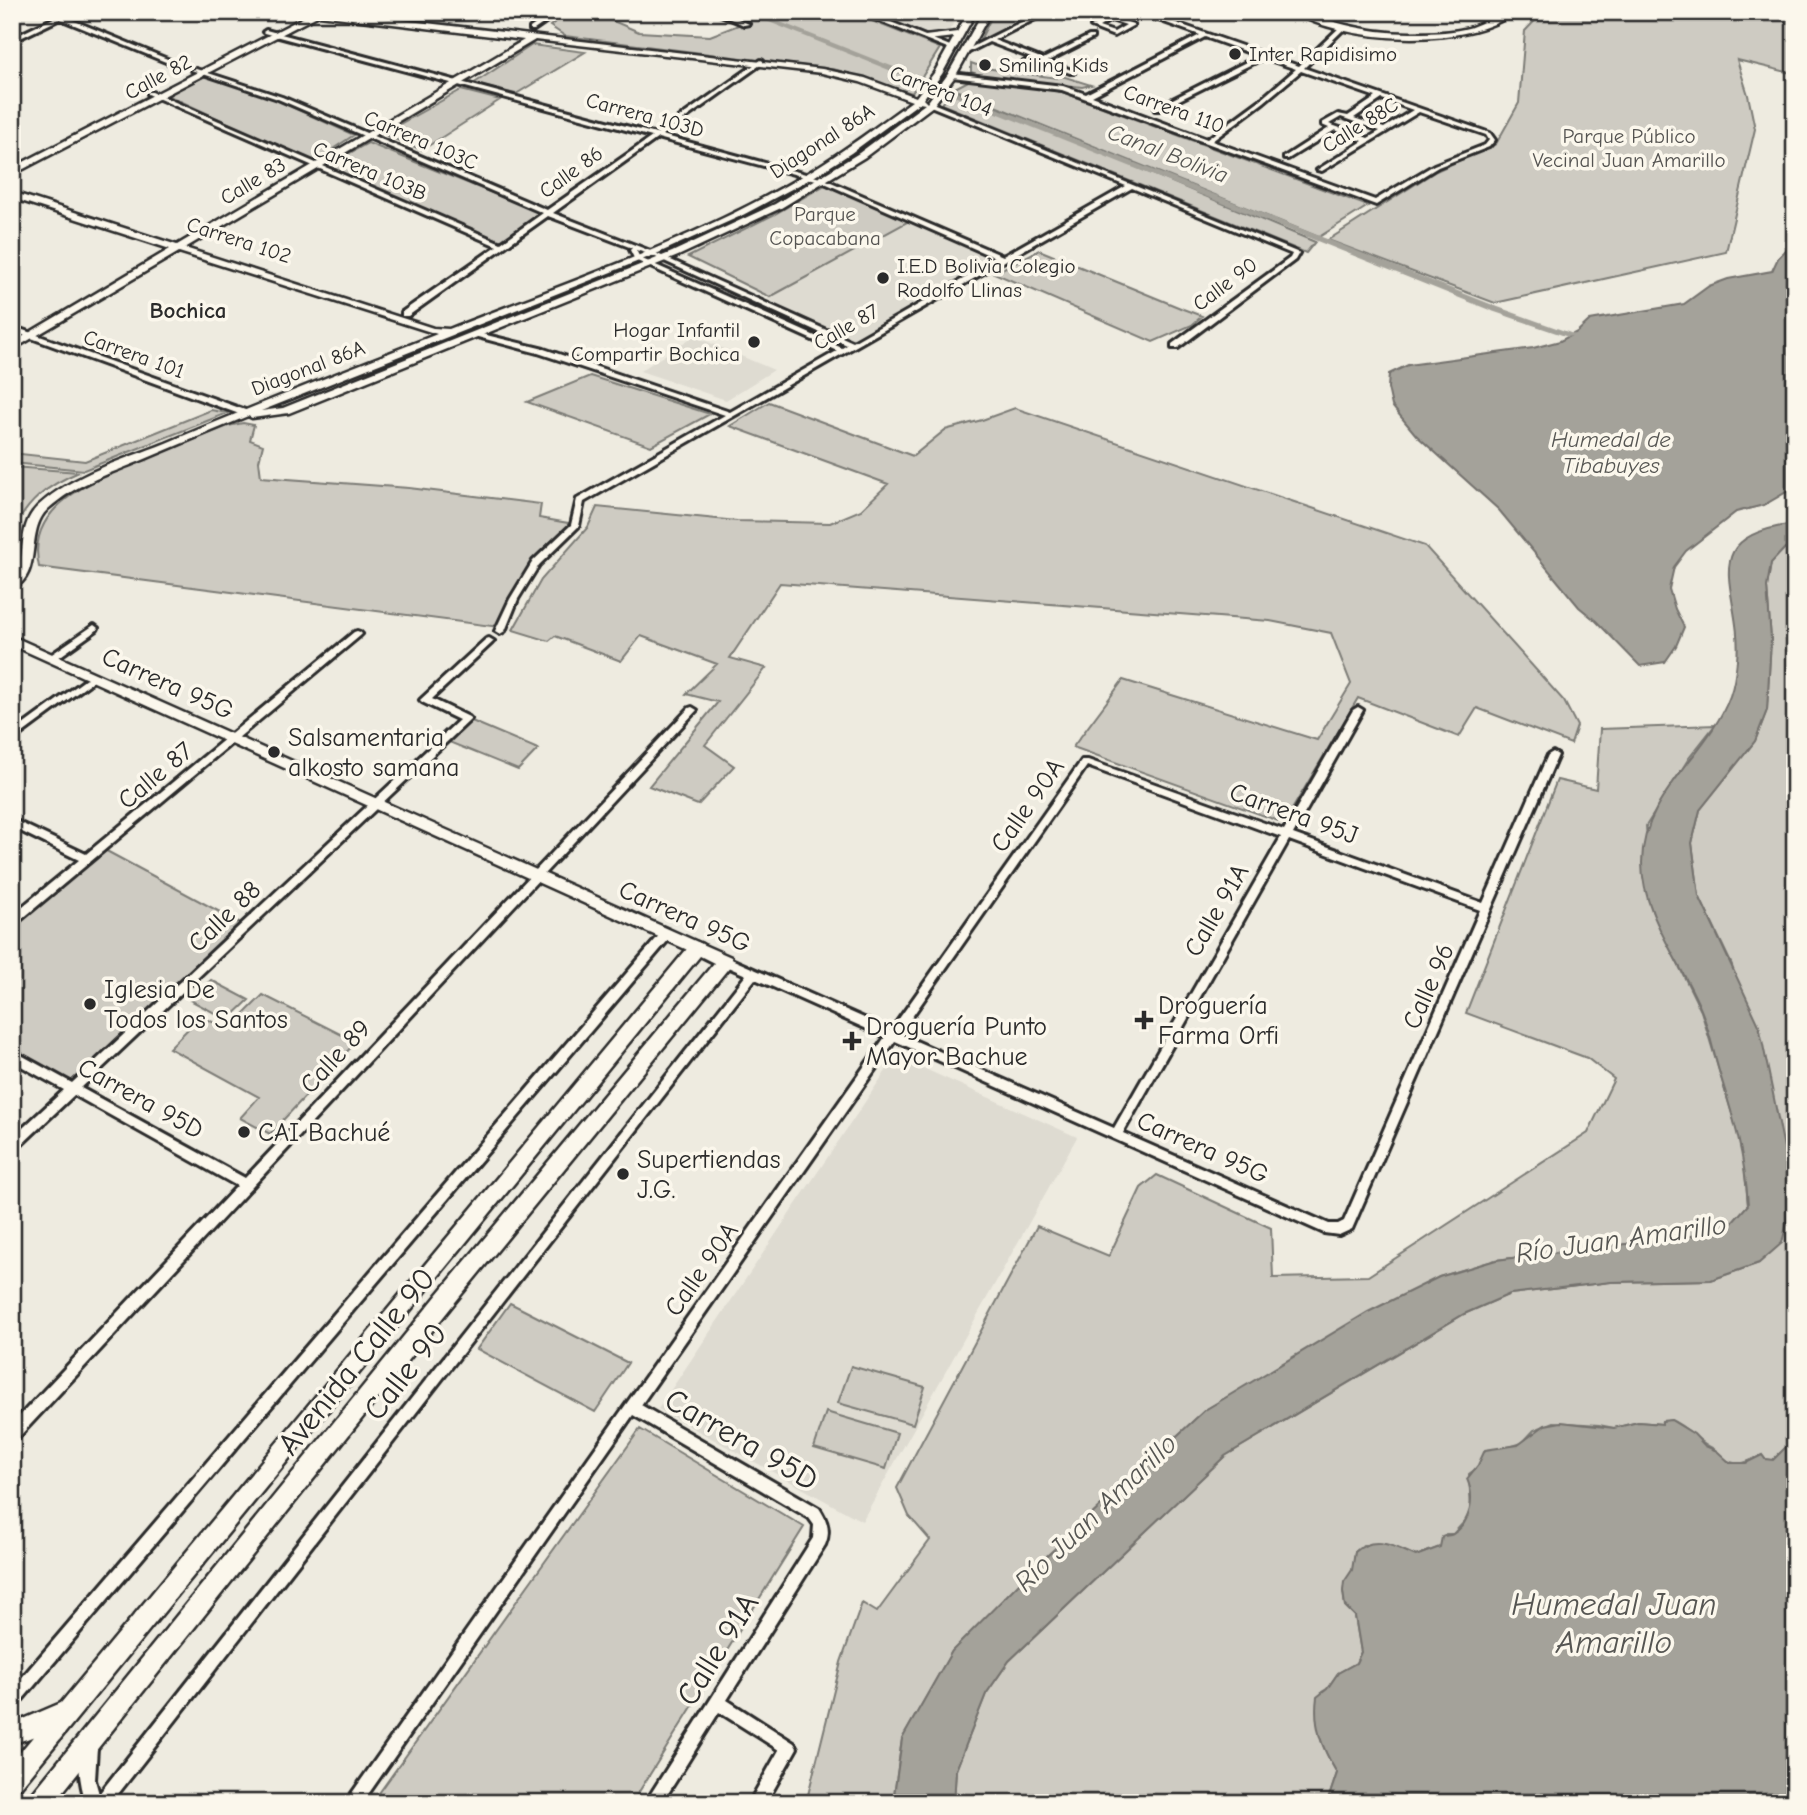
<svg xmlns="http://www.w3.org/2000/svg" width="1807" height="1815" font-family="'Comic Neue',sans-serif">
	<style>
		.built { fill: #dedbd1 }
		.green { fill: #cecbc2; stroke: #7c7b76; stroke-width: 2 }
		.water { fill: #a4a29a; stroke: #74726e; stroke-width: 2 }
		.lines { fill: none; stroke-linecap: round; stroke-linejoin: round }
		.canal { fill: #a4a29a; fill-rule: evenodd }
		.minor-casing { stroke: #2b2b2b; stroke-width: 6 }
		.tertiary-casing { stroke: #2b2b2b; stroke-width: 5 }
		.secondary-casing { stroke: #2b2b2b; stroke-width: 5 }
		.minor { fill: #fbf7ec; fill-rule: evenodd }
		.tertiary { fill: #fbf7ec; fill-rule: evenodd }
		.secondary { fill: #fbf7ec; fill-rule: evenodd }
		.poi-dot { fill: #2b2b2b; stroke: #fbf7ec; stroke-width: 2.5 }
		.labels { text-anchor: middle; stroke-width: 7; stroke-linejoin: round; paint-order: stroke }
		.far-poi-label { font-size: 21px; fill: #2b2b2b; stroke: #fbf7ec; text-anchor: start }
		.far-street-label { font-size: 21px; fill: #2b2b2b; stroke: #fbf7ec }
		.far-park-label { font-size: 21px; fill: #545351; stroke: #fbf7ec }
		.far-water-label { font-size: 23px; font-style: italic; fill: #555552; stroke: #fbf7ec }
		.far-neighbourhood-label { font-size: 23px; font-weight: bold; fill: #2b2b2b; stroke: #fbf7ec }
		.street-label { font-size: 26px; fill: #2b2b2b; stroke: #fbf7ec }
		.poi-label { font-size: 26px; fill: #2b2b2b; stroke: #fbf7ec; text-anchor: start }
		.water-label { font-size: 28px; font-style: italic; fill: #555552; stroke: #fbf7ec }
		.near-street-label { font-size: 32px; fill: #2b2b2b; stroke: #fbf7ec }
		.near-water-label { font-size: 33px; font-style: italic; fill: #555552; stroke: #fbf7ec }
	</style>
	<rect width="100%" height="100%" fill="#eeebe0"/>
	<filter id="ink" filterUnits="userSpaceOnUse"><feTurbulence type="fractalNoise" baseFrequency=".0143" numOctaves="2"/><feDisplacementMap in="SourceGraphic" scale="14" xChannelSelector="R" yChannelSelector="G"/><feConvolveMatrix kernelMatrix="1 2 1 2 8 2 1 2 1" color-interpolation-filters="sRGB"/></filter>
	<g filter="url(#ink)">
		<!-- built -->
		<path class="built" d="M 871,12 L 960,12 L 947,34 L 935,36 Z
			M 911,220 L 996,259 L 850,341 L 767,299 Z
			M 694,336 L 774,370 L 726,400 L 640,371 Z
			M 896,1056 L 1077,1137 L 862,1521 L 658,1409 Z"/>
		<!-- green -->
		<path class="green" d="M 568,12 L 592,12 L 639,32 L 710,36 L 749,21 L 729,12 L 849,12 L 940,48 L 912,93 L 837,70 L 565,36 L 550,26 Z
			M 994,12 L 1036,12 L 979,42 Z
			M 1543,12 L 1795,12 L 1795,74 L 1737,60 L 1748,95 L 1755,129 L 1726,252 L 1495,303 L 1328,240 L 1436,171 L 1496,144 L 1519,103 L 1525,31 Z
			M 532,45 L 585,52 L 516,94 L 473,84 Z
			M 971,63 L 985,68 L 1057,78 L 1062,76 L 1091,85 L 1082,87 L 979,75 L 971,72 Z
			M 205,76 L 267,96 L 354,135 L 313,162 L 167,95 Z
			M 972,79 L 1062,92 L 1368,206 L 1319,237 L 953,89 Z
			M 461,90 L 500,100 L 422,150 L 382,134 Z
			M 957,92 L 1315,242 L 1306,253 L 941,104 Z
			M 368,143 L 542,213 L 501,242 L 323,168 Z
			M 825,185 L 911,220 L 770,297 L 688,257 L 773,215 Z
			M 1039,250 L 1183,309 L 1202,316 L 1192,325 L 1153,342 L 994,273 Z
			M 590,376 L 710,414 L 651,446 L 527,402 Z
			M 769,402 L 913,456 L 945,430 L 982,420 L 1015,408 L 1425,546 L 1564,701 L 1577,726 L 1571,744 L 1477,708 L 1459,737 L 1358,698 L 1284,823 L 1073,747 L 1123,680 L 1317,740 L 1351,684 L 1331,633 L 1270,621 L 780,583 L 730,658 L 766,668 L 705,745 L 734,766 L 698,805 L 649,786 L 718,702 L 686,694 L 717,664 L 641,636 L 621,661 L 555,636 L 549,641 L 513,630 L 541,580 L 588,527 L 597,507 L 737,521 L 830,523 L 861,510 L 888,484 L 730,426 Z
			M 211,410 L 227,413 L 84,470 L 12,463 L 12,453 L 85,461 Z
			M 243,423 L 254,425 L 250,440 L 263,445 L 259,461 L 261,477 L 409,488 L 541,504 L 539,518 L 574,524 L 529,566 L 530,573 L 499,627 L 39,567 C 24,503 100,478 147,459 C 174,448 201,437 228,426 Z
			M 12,467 L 79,472 C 48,485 25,502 12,535 Z
			M 1795,545 L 1795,854 L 1789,863 L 1795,883 L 1795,1444 L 1785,1448 L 1773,1460 L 1765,1459 L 1762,1455 C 1751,1461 1737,1468 1725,1459 C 1721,1456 1717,1450 1712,1448 C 1698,1441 1687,1427 1671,1420 L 1662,1422 L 1663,1424 L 1638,1422 L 1614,1428 L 1599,1425 L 1554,1422 L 1534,1430 L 1522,1443 L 1503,1449 L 1469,1474 L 1471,1509 L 1465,1521 L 1453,1534 L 1446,1534 L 1440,1547 L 1416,1556 L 1389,1545 L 1363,1545 L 1355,1552 L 1353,1570 L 1343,1591 L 1345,1606 L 1355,1616 L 1361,1652 L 1356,1663 L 1338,1673 L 1327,1689 L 1322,1692 C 1313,1728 1319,1742 1337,1773 L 1327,1803 L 954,1803 L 956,1770 L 986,1694 L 1009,1661 L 1225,1456 L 1464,1314 L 1510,1294 L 1611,1282 L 1711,1280 L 1759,1263 L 1732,965 L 1699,896 L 1692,843 L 1700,810 L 1755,741 L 1767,710 L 1771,639 L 1767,587 L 1771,562 L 1785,548 Z
			M 467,719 L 538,749 L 518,770 L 444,740 Z
			M 1715,725 L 1689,758 L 1646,826 L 1652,911 L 1701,1011 L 1743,1150 L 1748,1205 L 1724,1232 L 1496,1260 L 1439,1277 L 1205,1410 L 1034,1568 L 952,1651 L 902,1739 L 893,1803 L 806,1803 L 841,1662 L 862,1603 L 877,1612 L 930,1540 L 909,1516 L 897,1488 L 1037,1226 L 1109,1256 L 1141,1188 L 1157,1175 L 1271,1228 L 1273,1278 L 1368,1276 L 1588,1133 L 1614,1079 L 1587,1058 L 1466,1013 L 1557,780 L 1596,789 L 1600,729 Z
			M 101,848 L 246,926 L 73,1088 L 12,1053 L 12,923 Z
			M 211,980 L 249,1000 L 228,1020 L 190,1000 Z
			M 263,995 L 356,1042 L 270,1134 L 240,1118 L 259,1097 L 169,1048 L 201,1016 L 228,1030 Z
			M 510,1303 L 628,1363 L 595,1412 L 477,1349 Z
			M 851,1366 L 925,1387 L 913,1424 L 838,1403 Z
			M 826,1412 L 897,1433 L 886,1469 L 814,1448 Z
			M 640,1429 L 804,1527 L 632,1803 L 372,1803 Z"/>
		<!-- water -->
		<path class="water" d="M 1795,223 L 1795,487 L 1764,505 L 1736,512 L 1686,551 L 1674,567 L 1669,589 L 1675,609 L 1684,627 L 1676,646 L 1665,662 L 1640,666 L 1596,621 L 1579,607 L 1499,510 L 1416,435 L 1392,406 L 1388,388 L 1389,374 L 1408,365 L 1533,348 L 1560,341 L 1577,332 L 1590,320 L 1684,304 L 1709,286 L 1728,279 L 1772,271 L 1778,258 L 1788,248 Z
			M 1795,524 L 1795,545 L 1785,548 L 1771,563 L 1767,587 L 1771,639 L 1767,710 L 1755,741 L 1700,810 L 1692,843 L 1699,896 L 1759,1025 L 1790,1177 L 1789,1213 L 1782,1243 L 1759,1263 L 1711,1280 L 1611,1282 L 1510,1294 L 1464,1314 L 1225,1456 L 1009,1661 L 986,1694 L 956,1770 L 954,1803 L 893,1803 L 902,1739 L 952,1651 L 1034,1568 L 1205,1410 L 1368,1312 L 1439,1277 L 1496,1260 L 1724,1232 L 1748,1205 C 1745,1155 1734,1119 1719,1071 C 1713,1051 1709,1029 1701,1010 C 1682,963 1642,915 1642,863 C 1642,794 1709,754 1730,696 C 1734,685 1736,671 1737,660 C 1744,593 1689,536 1795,524 Z
			M 1671,1420 L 1694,1434 L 1705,1446 L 1717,1451 L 1730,1463 L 1746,1463 L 1762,1455 L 1765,1459 L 1773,1460 L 1785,1448 L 1795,1444 L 1795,1803 L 1327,1803 L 1337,1773 C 1322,1748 1313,1726 1317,1697 L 1327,1689 L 1338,1673 L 1356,1663 L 1361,1652 L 1355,1616 L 1345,1606 L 1343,1591 L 1344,1582 L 1352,1570 L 1355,1552 C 1375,1534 1395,1547 1416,1556 L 1440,1547 L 1442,1537 C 1445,1535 1449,1536 1453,1534 C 1471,1523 1475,1497 1467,1479 L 1478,1465 L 1485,1450 L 1518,1445 L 1545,1425 L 1561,1422 L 1614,1428 L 1638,1422 L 1662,1424 L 1662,1421 Z"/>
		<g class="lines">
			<!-- canal -->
			<path class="canal" d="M 744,12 L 755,12 L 1498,307 L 1576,335 L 1568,337 L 1492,311 Z"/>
			<defs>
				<path id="minor" d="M 553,12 L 560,12 L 534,30 L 530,30 L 530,28 Z
					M 714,12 L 723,12 L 749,24 L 744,25 Z
					M 857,12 L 866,12 L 955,48 L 950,49 Z
					M 1041,12 L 1049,12 L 994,40 L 1043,59 L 1089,36 L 1093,36 L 1093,38 L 1048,61 L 1074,71 L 1074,73 L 1070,73 L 1036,60 L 1024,66 L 1020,66 L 1020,64 L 1031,58 L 989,42 L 969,52 L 964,51 Z
					M 1136,12 L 1145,12 L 1299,66 L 1341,26 L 1345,26 L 1345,28 L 1304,68 L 1490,133 L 1495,140 L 1489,147 L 1438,167 L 1376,205 L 1062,90 L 952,77 L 949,75 L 952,73 L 1063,86 L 1086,94 L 1200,35 ZM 1205,37 L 1258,56 L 1155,108 L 1155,110 L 1159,110 L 1264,58 L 1296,69 L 1260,100 L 1207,139 L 1092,96 ZM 1301,71 L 1376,97 L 1348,116 L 1338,114 L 1322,123 L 1322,125 L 1329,128 L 1284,157 L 1284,159 L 1288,159 L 1335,130 L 1363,141 L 1317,170 L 1322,171 L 1419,112 L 1486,135 L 1489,140 L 1485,145 L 1434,165 L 1375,200 L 1212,141 L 1264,102 ZM 1382,99 L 1413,110 L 1384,128 L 1354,118 ZM 1341,117 L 1380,131 L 1368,138 L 1329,124 Z
					M 60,15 L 182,65 L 183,66 L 178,67 L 60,19 L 12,42 L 12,38 Z
					M 1110,16 L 1133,24 L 1134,25 L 1114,36 L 1091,27 ZM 1111,20 L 1126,25 L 1114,32 L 1099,27 Z
					M 266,30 L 656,134 L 761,60 L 763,61 L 763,63 L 662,135 L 824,179 L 1003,256 L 1126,186 L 928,105 L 928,103 L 930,102 L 1299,253 L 1295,260 L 1178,348 L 1172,348 L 1172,344 L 1290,258 L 1292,254 L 1132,188 L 584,502 L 579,526 L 539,565 L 518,599 L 505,631 L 500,634 L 495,631 L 510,599 L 533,561 L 571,525 L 577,499 L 725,415 L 538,353 L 474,336 L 474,332 L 544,349 L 730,412 L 837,351 L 635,260 L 630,250 L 632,248 L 548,216 L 408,316 L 402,316 L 402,312 L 497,246 L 148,94 L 148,92 L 152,92 L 501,243 L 543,213 L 278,99 L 191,70 L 196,69 L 282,97 L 547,210 L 652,137 L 264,33 L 263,32 ZM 658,138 L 820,181 L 998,259 L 853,342 L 653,252 L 553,213 ZM 636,250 L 649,254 L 847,345 L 842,348 L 640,258 Z
					M 12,326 L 248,411 L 249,413 L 248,415 L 242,415 L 12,331 Z
					M 94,625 L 98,628 L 97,630 L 55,660 L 49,660 L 47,658 L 49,656 Z
					M 357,631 L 360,632 L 362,634 L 360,636 L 16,924 L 12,925 L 12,915 L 79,860 L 12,827 L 12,819 L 86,854 L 354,632 Z
					M 489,638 L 494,641 L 492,643 L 432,699 L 469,717 L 471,719 L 469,721 L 81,1088 L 245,1178 L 689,708 L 692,707 L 697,710 L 17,1439 L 12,1440 L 12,1424 L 237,1186 L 74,1095 L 16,1150 L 12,1151 L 12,1138 L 64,1090 L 12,1061 L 12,1050 L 72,1083 L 459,720 L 422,702 L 420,700 L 486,639 Z
					M 93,674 L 98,677 L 96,679 L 12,741 L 12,733 Z
					M 1358,707 L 1363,710 L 1293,834 L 1483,903 L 1548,755 L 1553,752 L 1558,755 L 1352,1229 L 1339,1235 L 1324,1233 L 895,1041 L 641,1405 L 819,1508 C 827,1520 831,1531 825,1545 L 727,1700 L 794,1743 L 797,1748 L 766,1803 L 749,1803 L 779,1750 L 719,1712 L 662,1803 L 645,1803 L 813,1538 L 814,1525 L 809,1518 L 633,1415 L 362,1803 L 345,1803 L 885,1037 L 755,979 L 111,1803 L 86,1803 C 80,1783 76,1762 84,1742 L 89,1739 L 94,1742 L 97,1747 L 95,1780 L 99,1794 L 746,975 L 721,964 L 720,961 L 721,958 L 729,958 L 891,1030 L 1082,760 L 1088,760 L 1284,830 L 1353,710 ZM 1087,766 L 1281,837 L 1114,1128 L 900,1034 ZM 1289,840 L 1480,910 L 1344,1221 L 1338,1224 L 1329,1224 L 1123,1133 Z
					M 666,931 L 670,932 L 671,935 L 670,938 L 17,1706 L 12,1708 L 12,1689 L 662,932 Z"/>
				<path id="tertiary" d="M 308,12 L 332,12 L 822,69 L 865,78 L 916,97 L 934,73 L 954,37 L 928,40 L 924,38 L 925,36 L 957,32 L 968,12 L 976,12 L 942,74 L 923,99 L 927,103 L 948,74 L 983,12 L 991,12 L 956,75 L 933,106 L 865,157 L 781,208 L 678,256 L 289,413 L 252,418 L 248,416 C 211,431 174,447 138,462 C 104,476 76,484 48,509 C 24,531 44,575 12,589 L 12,578 C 29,561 15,528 38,506 C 73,474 123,460 166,443 C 255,405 346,370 437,334 L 179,252 L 12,350 L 12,343 L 170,249 L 12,198 L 12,192 L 177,245 L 524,40 L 319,15 L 12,175 L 12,168 L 310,14 ZM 535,40 L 822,73 L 860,82 L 912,101 C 877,126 843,152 806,174 C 695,240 569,282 449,329 L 433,328 L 185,248 ZM 919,103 L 925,104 L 859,153 L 775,204 L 672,252 L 283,408 L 261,411 L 654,255 L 741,216 L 812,178 L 851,153 Z
					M 1293,12 C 1311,12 1328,21 1346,25 C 1366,30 1389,33 1410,33 C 1428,33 1447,33 1464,29 C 1481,26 1497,12 1515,12 C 1466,50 1345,43 1293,12 Z
					M 12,636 L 702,944 L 704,948 L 702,952 L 692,952 L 12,645 Z
					M 61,1703 L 68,1706 L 71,1713 C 64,1729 28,1738 12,1744 L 12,1724 Z"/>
				<path id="secondary" d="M 697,942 L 731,957 L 733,961 L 731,965 L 452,1306 L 54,1803 L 28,1803 L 31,1795 L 438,1294 L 714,963 L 700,956 L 20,1788 L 12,1791 L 12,1762 L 691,944 Z"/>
			</defs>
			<!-- minor casing -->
			<use href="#minor" class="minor-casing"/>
			<!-- tertiary casing -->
			<use href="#tertiary" class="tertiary-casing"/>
			<!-- secondary casing -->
			<use href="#secondary" class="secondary-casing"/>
			<!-- minor -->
			<use href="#minor" class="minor"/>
			<!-- tertiary -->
			<use href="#tertiary" class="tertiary"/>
			<!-- secondary -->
			<use href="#secondary" class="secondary"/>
		</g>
	</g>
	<!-- markers -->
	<g class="poi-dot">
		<circle cx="1235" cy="54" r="7"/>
		<circle cx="985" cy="65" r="7"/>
		<circle cx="883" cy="278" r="7"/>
		<circle cx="754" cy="342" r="7"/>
		<circle cx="274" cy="752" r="7"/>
		<circle cx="90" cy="1004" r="7"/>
		<path d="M1140.5 1009.5h7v7h7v7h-7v7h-7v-7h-7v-7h7z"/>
		<path d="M848.5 1030.5h7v7h7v7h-7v7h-7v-7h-7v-7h7z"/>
		<circle cx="244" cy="1132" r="7"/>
		<circle cx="623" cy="1174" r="7"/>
	</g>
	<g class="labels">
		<!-- far-poi labels -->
		<g class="far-poi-label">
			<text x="1249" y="61">Inter Rapidisimo</text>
			<text x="999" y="72">Smiling Kids</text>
			<text x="897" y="273">I.E.D Bolivia Colegio<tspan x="897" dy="24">Rodolfo Llinas</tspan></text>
			<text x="740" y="337" text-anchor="end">Hogar Infantil<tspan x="740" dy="24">Compartir Bochica</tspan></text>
		</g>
		<!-- far-street labels -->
		<g class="far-street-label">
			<text transform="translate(158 77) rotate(-28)" y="7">Calle 82</text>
			<text transform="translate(941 91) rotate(21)" y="7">Carrera 104</text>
			<text transform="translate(1174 109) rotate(20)" y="7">Carrera 110</text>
			<text transform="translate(645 115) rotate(15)" y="7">Carrera 103D</text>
			<text transform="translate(1360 125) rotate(-32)" y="7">Calle 88C</text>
			<text transform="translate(421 140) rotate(23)" y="7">Carrera 103C</text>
			<text transform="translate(822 141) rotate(-33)" y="7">Diagonal 86A</text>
			<text transform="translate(370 171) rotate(23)" y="7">Carrera 103B</text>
			<text transform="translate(571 172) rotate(-36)" y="7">Calle 86</text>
			<text transform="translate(253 181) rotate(-31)" y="7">Calle 83</text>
			<text transform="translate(239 240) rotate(18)" y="7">Carrera 102</text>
			<text transform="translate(1225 284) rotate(-37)" y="7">Calle 90</text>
			<text transform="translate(846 327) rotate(-30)" y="7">Calle 87</text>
			<text transform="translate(134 354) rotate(20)" y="7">Carrera 101</text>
			<text transform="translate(308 368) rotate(-21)" y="7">Diagonal 86A</text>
		</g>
		<!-- far-park labels -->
		<g class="far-park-label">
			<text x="1629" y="143">Parque Público<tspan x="1629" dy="24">Vecinal Juan Amarillo</tspan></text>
			<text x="825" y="221">Parque<tspan x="825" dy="24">Copacabana</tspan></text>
		</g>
		<!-- far-water labels -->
		<g class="far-water-label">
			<text transform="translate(1168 153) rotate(21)" y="8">Canal Bolivia</text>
			<text x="1611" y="447">Humedal de<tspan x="1611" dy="26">Tibabuyes</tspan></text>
		</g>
		<!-- far-neighbourhood labels -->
		<g class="far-neighbourhood-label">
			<text x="188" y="318">Bochica</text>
		</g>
		<!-- street labels -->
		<g class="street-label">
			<text transform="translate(168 683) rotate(24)" y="9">Carrera 95G</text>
			<text transform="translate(155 775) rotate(-40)" y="9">Calle 87</text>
			<text transform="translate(1027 805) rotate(-55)" y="9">Calle 90A</text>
			<text transform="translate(1294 813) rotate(20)" y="9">Carrera 95J</text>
			<text transform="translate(1216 910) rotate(-60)" y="9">Calle 91A</text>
			<text transform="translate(224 916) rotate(-44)" y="9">Calle 88</text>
			<text transform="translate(685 916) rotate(24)" y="9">Carrera 95G</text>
			<text transform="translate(1428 986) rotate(-66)" y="9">Calle 96</text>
			<text transform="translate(335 1056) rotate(-47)" y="9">Calle 89</text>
			<text transform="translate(141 1098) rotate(29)" y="9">Carrera 95D</text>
			<text transform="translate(1203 1147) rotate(24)" y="9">Carrera 95G</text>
			<text transform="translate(701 1269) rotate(-55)" y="9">Calle 90A</text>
		</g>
		<!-- poi labels -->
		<g class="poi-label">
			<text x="288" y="746">Salsamentaria<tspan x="288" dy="30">alkosto samana</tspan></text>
			<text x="104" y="998">Iglesia De<tspan x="104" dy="30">Todos los Santos</tspan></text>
			<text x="1158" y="1014">Droguería<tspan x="1158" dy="30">Farma Orfi</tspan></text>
			<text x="866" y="1035">Droguería Punto<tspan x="866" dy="30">Mayor Bachue</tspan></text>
			<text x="258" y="1141">CAI Bachué</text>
			<text x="637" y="1168">Supertiendas<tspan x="637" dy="30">J.G.</tspan></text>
		</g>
		<!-- water labels -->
		<g class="water-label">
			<text transform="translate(1621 1238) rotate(-8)" y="10">Río Juan Amarillo</text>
			<text transform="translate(1095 1512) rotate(-44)" y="10">Río Juan Amarillo</text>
		</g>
		<!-- near-street labels -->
		<g class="near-street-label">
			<text transform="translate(356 1361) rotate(-51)" y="11">Avenida Calle 90</text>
			<text transform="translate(405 1371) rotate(-52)" y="11">Calle 90</text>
			<text transform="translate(742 1439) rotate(30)" y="11">Carrera 95D</text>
			<text transform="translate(717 1649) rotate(-58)" y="11">Calle 91A</text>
		</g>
		<!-- near-water labels -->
		<g class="near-water-label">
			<text x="1614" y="1615">Humedal Juan<tspan x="1614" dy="38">Amarillo</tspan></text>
		</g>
	</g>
	<!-- margin -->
	<rect width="1807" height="1815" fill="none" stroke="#fbf7ec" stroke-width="42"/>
	<rect x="21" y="21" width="1765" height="1773" fill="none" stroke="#2b2b2b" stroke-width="2.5" filter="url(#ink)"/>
</svg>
